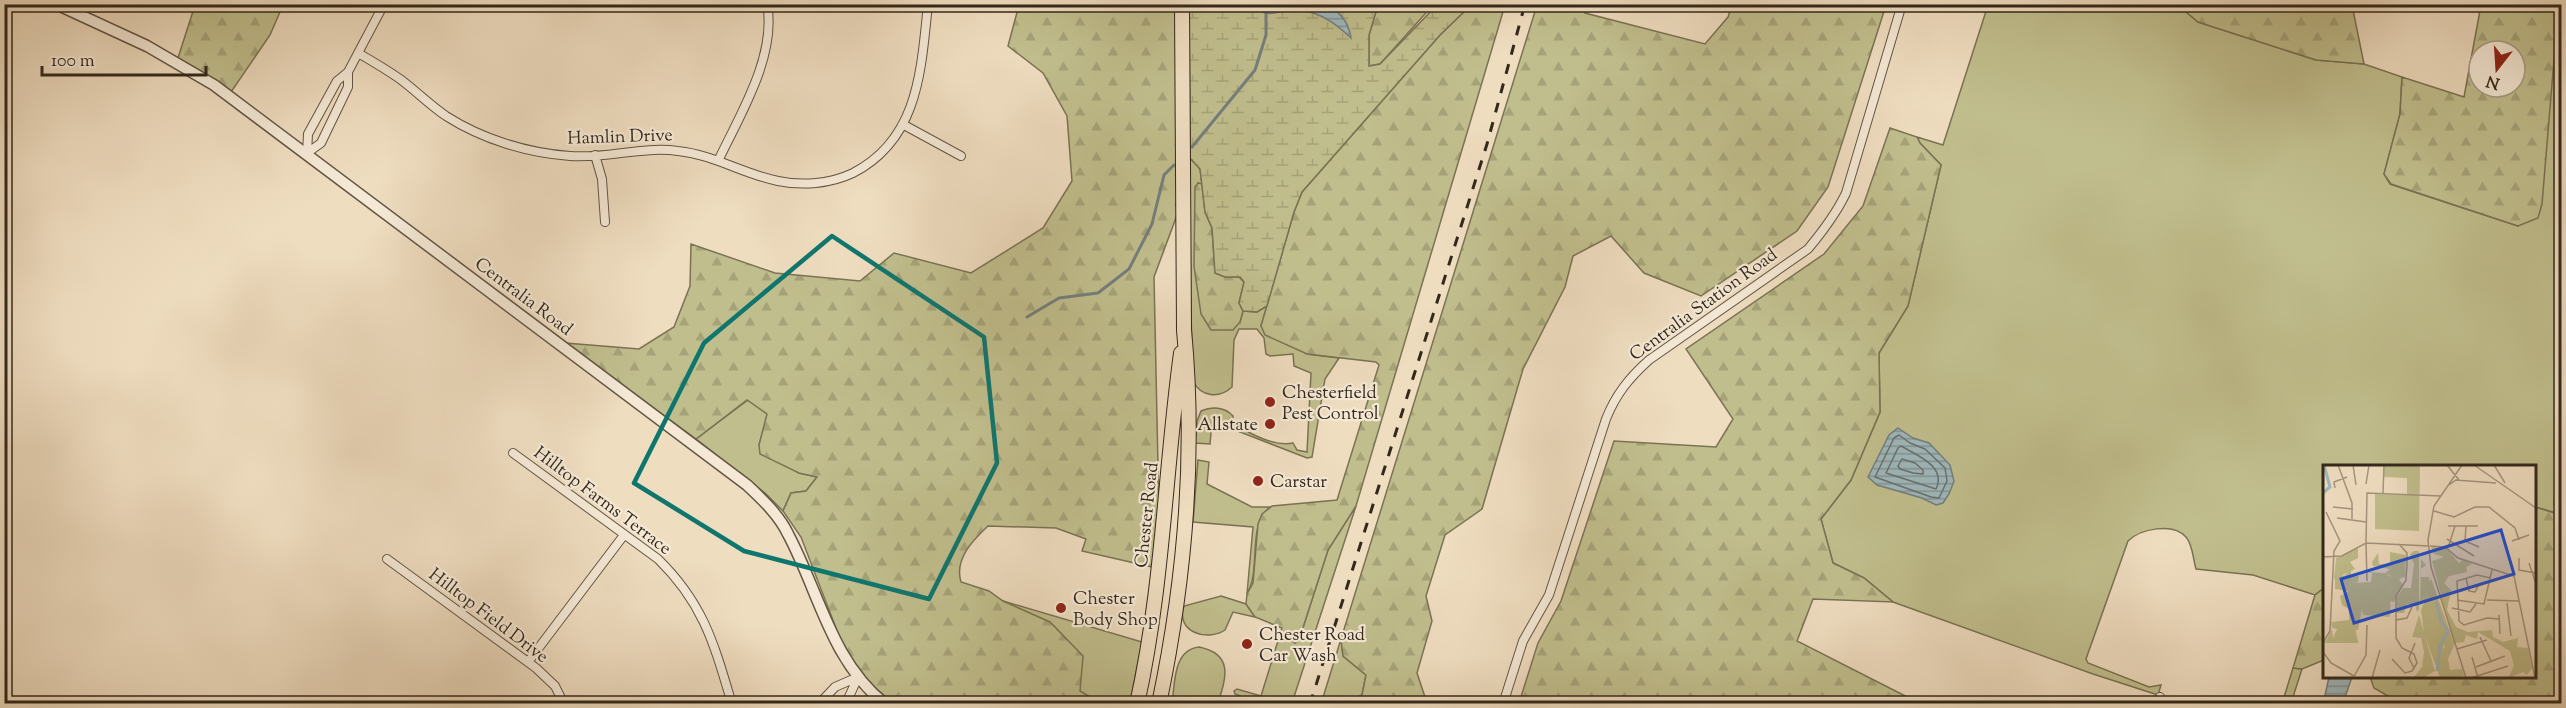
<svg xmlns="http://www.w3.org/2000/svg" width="2566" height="708" font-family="'Sorts Mill Goudy',serif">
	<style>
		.green { fill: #c1be8d; stroke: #7a7354; stroke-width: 1.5 }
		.forest { fill: url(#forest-firs); stroke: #7a7354; stroke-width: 1.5; fill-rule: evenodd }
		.wetland { fill: url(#wetland-marsh); stroke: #7a7354; stroke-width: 1.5 }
		.water { fill: url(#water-rules); stroke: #747f7d; stroke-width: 1.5 }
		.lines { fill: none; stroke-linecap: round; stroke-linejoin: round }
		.shore { stroke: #69706c; stroke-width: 1.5 }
		.stream { stroke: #747f7d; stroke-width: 3 }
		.minor-casing { stroke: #625544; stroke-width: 10 }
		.tertiary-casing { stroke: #625544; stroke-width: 13 }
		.primary-casing { stroke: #33281b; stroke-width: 16 }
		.minor { stroke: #f5e9d6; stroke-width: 8 }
		.tertiary { stroke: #f5e9d6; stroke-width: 10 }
		.primary { stroke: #efddc0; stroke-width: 14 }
		.rail { stroke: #33281b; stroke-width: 3; stroke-dasharray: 10 10; stroke-linecap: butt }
		.marked { fill: none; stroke: #0f766e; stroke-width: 4.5; stroke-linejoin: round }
		.poi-dot { fill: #8f2418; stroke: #f5e9d6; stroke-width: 2 }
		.labels { text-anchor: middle; stroke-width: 4.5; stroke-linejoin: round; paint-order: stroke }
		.street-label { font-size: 18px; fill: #33281b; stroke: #f5e9d6 }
		.poi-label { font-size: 18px; fill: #33281b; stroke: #f5e9d6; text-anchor: start }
		.inset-river { fill: none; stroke: #9fb9be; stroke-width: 3 }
		.inset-road { fill: none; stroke: #a4957e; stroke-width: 1.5 }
		.view { fill: #1d4ed8; fill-opacity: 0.15; stroke: #1d4ed8; stroke-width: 3 }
		.inset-edge { fill: none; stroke: #33281b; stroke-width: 3 }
	</style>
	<defs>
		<pattern id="forest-firs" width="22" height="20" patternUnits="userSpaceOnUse" patternTransform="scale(1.5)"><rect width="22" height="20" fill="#c1be8d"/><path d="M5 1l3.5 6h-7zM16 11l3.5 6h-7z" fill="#a6a379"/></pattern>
		<pattern id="wetland-marsh" width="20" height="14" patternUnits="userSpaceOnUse" patternTransform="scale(1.5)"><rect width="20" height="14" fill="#c1be8d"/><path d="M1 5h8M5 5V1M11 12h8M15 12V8" fill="none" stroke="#a6a379"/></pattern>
		<pattern id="water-rules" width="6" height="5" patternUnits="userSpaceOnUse" patternTransform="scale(1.5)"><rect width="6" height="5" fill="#9fb9be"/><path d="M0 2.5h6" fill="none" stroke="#82969a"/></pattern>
	</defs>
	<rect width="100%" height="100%" fill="#efddc0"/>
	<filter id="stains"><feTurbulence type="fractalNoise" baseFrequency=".00333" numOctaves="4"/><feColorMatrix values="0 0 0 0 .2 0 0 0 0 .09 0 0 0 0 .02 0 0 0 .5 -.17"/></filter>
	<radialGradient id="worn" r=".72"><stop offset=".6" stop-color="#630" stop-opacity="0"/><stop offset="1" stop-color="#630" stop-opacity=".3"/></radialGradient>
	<!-- green -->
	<path class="green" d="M 1988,5 L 2178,5 L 2198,22 L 2316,60 L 2364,64 L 2402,77 L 2400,114 L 2384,174 L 2390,184 L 2518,226 L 2556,36 L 2561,17 L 2562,488 L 2557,492 L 2554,504 L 2560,514 L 2535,507 L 2534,466 L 2324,466 L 2324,588 L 2315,595 L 2253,575 L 2196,569 C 2193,559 2193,545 2186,537 C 2173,522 2140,529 2128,541 L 2086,659 L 2088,663 L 2149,687 L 2161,685 L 2158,695 L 2093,674 L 1893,602 L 1864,578 L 1833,563 L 1821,519 L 1851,480 L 1880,412 L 1879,353 L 1908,306 L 1941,165 L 1920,143 L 1917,137 L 1943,145 Z
		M 1190,158 L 1200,169 L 1202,184 L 1198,183 L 1240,322 L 1243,311 L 1257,312 L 1267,306 L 1261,326 L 1307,354 L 1339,358 L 1325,379 L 1312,457 L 1307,458 L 1212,421 L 1210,444 L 1195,443 L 1197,421 L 1201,411 C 1212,406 1225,407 1233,416 L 1233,424 C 1250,433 1273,447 1293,443 L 1297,450 L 1307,452 L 1311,373 L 1294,366 L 1293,354 L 1270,356 L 1266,354 L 1264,338 L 1257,329 L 1239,329 L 1234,340 L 1232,387 C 1219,399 1201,397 1193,381 L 1190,281 Z
		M 748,400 L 768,414 L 759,445 L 799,473 L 817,477 L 806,491 L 791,493 L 783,511 L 765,493 L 696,439 Z
		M 1198,460 L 1209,462 L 1207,484 L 1252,507 L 1270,507 C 1246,527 1262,568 1247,594 L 1253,527 L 1193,522 Z
		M 1356,506 L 1292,703 L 1258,703 L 1235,694 L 1234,691 L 1237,689 L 1261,696 L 1281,631 L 1295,643 L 1299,640 L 1328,550 Z
		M 1221,596 L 1246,604 L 1255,617 L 1233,612 L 1225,630 C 1207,642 1175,632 1184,606 Z
		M 1003,601 L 1142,642 L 1130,703 L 1100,703 L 1079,691 Z
		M 1341,639 L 1343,656 L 1366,675 L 1362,695 L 1344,703 L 1321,704 Z
		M 1199,647 C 1234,654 1226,678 1218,703 L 1172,703 C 1175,683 1173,650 1199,647 Z
		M 2293,668 L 2302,669 L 2291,703 L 2282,704 Z"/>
	<!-- forest -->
	<path class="forest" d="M 195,5 L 283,5 L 270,35 L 229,95 L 177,61 Z
		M 1019,5 L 1178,5 L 1177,215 L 1154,277 L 1159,513 L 1152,567 L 1082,551 L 1086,539 L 1056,528 L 988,526 C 973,540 954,559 961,582 L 989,591 L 1003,601 L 1050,622 L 1083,656 L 1080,691 L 1100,703 L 893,703 L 867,681 L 844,649 L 801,537 L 783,511 L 791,493 L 806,491 L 817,477 L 799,473 L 760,454 L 759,445 L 767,414 L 747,400 L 696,439 L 565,343 L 639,349 L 674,327 L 690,286 L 691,244 L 775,273 L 860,281 L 894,253 L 971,273 L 1043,228 L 1072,181 L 1067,116 L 1043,73 L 1008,46 Z
		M 1378,5 L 1433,5 L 1380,64 L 1369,66 L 1369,35 Z
		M 1471,5 L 1505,5 L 1356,506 L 1328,550 L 1299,640 L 1295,643 L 1281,631 L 1282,628 L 1255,617 L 1246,604 L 1247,594 L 1253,583 L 1258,524 L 1262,514 L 1272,506 L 1337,500 L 1379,365 L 1376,362 L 1307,354 L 1265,335 L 1261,326 L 1294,212 L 1302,192 L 1440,35 Z
		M 1537,5 L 1582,5 L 1585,13 L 1705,44 L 1728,17 L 1732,5 L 1886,5 L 1828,187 L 1797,231 L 1701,296 L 1644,273 L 1611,236 L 1573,256 L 1565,287 L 1523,369 L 1482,509 L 1445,535 L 1426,596 L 1432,621 L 1417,673 L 1427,703 L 1344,703 L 1362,695 L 1366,675 L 1343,656 L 1341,639 Z
		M 2178,5 L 2352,5 L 2364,64 L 2316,60 L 2198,22 Z
		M 2481,5 L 2561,5 L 2561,17 L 2556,36 L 2542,204 L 2538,218 L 2518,226 L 2391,184 L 2384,174 L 2400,114 L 2402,77 L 2464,97 ZM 2479,51 L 2515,51 L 2515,87 L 2479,87 Z
		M 1890,128 L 1917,137 L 1920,143 L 1941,165 L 1908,306 L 1879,353 L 1880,412 L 1851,480 L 1821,519 L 1833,563 L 1864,578 L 1893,602 L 1813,599 L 1797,641 L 1919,703 L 1833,703 L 1811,698 L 1785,701 L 1784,704 L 1519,703 L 1538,643 L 1561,601 L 1614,441 L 1716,447 L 1733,419 L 1686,349 L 1824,254 L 1863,206 Z
		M 1198,183 L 1202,184 L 1205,212 L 1212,228 L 1215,273 L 1225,277 L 1239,277 L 1244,282 L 1239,303 L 1243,311 L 1240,322 L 1233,330 L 1211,330 L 1201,314 L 1194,266 L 1195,187 Z
		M 2535,507 L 2561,515 L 2561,703 L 2400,703 L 2374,688 L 2370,677 L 2534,676 Z
		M 2324,588 L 2324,660 L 2302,669 L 2293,668 L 2315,595 Z"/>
	<!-- wetland -->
	<path class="wetland" d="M 1189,5 L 1378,5 L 1369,35 L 1369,66 L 1380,64 L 1437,5 L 1471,5 L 1440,35 L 1302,192 L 1294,212 L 1267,306 L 1257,312 L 1243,311 L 1239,303 L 1244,282 L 1240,277 L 1225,277 L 1215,273 L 1212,228 L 1205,212 L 1200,169 L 1190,158 Z"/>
	<!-- water -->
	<path class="water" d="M 1256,5 L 1331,5 L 1332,8 C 1343,15 1349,25 1351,38 C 1338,26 1327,17 1310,12 C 1304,11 1296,10 1290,10 C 1275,11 1266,20 1256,5 Z
		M 1898,428 L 1913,438 L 1929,443 L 1950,465 L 1954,481 L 1949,494 L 1943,503 L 1936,505 L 1922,498 L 1877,485 L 1868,477 L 1889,435 Z
		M 2329,677 L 2352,677 L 2343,703 L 2329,703 L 2324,700 Z"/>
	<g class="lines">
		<!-- shore -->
		<path class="shore" d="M 1899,435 L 1910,443 L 1925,449 L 1945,468 L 1947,481 L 1939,498 L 1931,497 L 1875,477 L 1894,438 Z
			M 1901,446 C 1916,455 1947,466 1936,489 L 1886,473 L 1898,448 Z
			M 1902,459 L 1915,463 L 1923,470 L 1923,474 L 1913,473 L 1900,469 L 1898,466 Z"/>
		<!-- stream -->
		<path class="stream" d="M 1192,147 L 1255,70 L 1266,35 L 1266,13
			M 1027,317 L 1059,298 L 1098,293 L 1129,269 L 1152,224 L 1164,175 L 1174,165"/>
		<defs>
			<path id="minor" d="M 358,53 C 372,61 387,70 400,79 C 416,91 430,105 446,116 C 482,139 527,153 570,156 C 606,159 642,146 678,151 C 715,155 743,174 778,181 C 802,186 830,184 853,173 C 919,139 921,70 928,4
				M 904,125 L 961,156
				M 307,153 L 308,134 L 337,81 L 348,72 L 384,4
				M 307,153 L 321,143 L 348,87 L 348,72
				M 595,155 L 602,179 L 605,222
				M 719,159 C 740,115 777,55 767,4
				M 513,453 L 658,559 C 704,604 714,644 732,704
				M 387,559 L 536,668 L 555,686 L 564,704
				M 528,662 L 624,535
				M 819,704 L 835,687 L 858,677
				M 844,704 L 848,699 L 858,677
				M 1503,704 L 1523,641 L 1549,595 L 1606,419 C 1616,394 1629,378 1649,360 L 1808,249 C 1823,231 1836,214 1846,193 L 1902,4
				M 2159,704 L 2160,697"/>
			<path id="tertiary" d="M 56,4 L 147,46 L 214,85 L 747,485 C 762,499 779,515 788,534 C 819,592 831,661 885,704"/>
			<path id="primary" d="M 1137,704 C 1163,588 1165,470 1181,353
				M 1159,704 C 1185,580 1196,456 1184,330 L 1182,4"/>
		</defs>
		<!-- minor casing -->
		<use href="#minor" class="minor-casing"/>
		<!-- tertiary casing -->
		<use href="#tertiary" class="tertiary-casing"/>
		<!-- primary casing -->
		<use href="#primary" class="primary-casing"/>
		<!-- minor -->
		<use href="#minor" class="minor"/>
		<!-- tertiary -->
		<use href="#tertiary" class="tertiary"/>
		<!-- primary -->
		<use href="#primary" class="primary"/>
		<!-- rail -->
		<path class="rail" d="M 1310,704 L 1487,144 L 1525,4"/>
	</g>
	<!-- marked area -->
	<path class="marked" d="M 832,236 L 984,337 L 997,463 L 929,599 L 744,551 L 634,483 L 704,343 Z"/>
	<!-- markers -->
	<g class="poi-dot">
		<circle cx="1270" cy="402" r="6"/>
		<circle cx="1270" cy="424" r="6"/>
		<circle cx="1258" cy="481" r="6"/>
		<circle cx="1061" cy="608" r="6"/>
		<circle cx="1247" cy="644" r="6"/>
	</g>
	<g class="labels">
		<!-- street labels -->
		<g class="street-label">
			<text transform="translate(620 136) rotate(-2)" y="6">Hamlin Drive</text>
			<text transform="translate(524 296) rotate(37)" y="6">Centralia Road</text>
			<text transform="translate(1703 304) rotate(-36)" y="6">Centralia Station Road</text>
			<text transform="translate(603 500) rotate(37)" y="6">Hilltop Farms Terrace</text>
			<text transform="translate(1146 515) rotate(-84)" y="6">Chester Road</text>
			<text transform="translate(489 615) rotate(37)" y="6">Hilltop Field Drive</text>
		</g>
		<!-- poi labels -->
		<g class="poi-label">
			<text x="1282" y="398">Chesterfield<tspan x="1282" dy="21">Pest Control</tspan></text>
			<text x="1258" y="430" text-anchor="end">Allstate</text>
			<text x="1270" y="487">Carstar</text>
			<text x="1073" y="604">Chester<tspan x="1073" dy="21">Body Shop</tspan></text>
			<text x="1259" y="640">Chester Road<tspan x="1259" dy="21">Car Wash</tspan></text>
		</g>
	</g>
	<!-- overview -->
	<g transform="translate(2323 465)">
		<rect width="213" height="213" fill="#efddc0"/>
		<path d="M 35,82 L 35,93 L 27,97 L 32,104 L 11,114 L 10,123 L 13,93 ZM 44,107 L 62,108 L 68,112 L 67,152 L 40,150 L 39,144 L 29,145 L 35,178 L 2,178 L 9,164 L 10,173 L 14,164 L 10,163 L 27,163 L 8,157 L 26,155 L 26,144 L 19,140 L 17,131 L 26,126 L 28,118 L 48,117 L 49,108 Z" fill="#c1be8d"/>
		<path d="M 61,0 L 97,0 L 96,66 L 52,64 L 52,29 L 84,30 L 84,13 L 61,12 ZM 108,82 L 122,82 L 136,98 L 140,95 L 149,99 L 143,102 L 144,107 L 126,111 L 121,118 L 128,125 L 124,145 L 133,162 L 145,167 L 169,165 L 170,172 L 180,177 L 195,173 L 194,182 L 205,183 L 209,203 L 204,210 L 200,207 L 185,213 L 191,201 L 187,186 L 155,167 L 154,174 L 143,170 L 141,177 L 132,178 L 125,194 L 127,205 L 139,204 L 141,211 L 117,213 L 101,168 L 98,145 L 104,131 L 109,151 L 110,147 L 124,168 L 116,180 L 121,179 L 120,184 L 130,176 L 109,96 L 121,92 L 111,89 ZM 91,86 L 96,86 L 96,144 L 94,147 L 92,139 L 84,139 L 81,148 L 74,148 L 74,132 L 80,123 L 88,123 L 91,99 L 87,89 ZM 67,87 L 83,90 L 82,112 L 76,114 L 80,120 L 71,137 L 67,136 L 68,111 L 62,108 L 67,104 L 50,101 L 49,97 L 55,88 L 56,99 L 67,99 ZM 98,94 L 103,100 L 98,104 L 98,112 L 106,112 L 107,121 L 97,141 ZM 28,104 L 28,111 L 36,111 L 35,117 L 28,118 L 26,126 L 12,124 L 12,107 L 21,111 ZM 29,144 L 39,144 L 35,165 L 9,163 L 8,157 L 31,162 ZM 96,150 L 112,206 L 100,213 L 90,213 L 99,202 L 101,187 L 98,173 L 89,172 Z" fill="#c1be8d"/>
		<path d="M 108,113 L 130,176 L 122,185 L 121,179 L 116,179 L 123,167 L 119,166 L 110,148 L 109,152 L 106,150 L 105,131 L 99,139 Z" fill="#c1be8d"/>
		<path class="inset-river" d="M 0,28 L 7,22 L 1,0M 113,137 L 118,156 L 125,166 L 117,181 L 114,206"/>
		<path class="inset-road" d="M 15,0 L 29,38 L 29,54M 30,0 L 33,20M 124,0 L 136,15M 139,0 L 111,41 L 105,75 L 108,102 L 143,213M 151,0 L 213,43M 171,0 L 182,18M 43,19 L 46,0M 126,20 L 133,15 L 173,18M 12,23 L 11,17 L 24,12M 60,28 L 61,0M 10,42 L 30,44M 111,46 L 131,52 L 152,42 L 166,42 L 192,63 L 196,75M 14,53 L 43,57M 125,61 L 155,61M 143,61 L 142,76 L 156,82M 124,74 L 151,91M 189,76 L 206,70M 43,78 L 44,116M 43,78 L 44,28 L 118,31M 107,81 L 122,82 L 135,93 L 191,111 L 212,213M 125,83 L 132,61M 0,92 L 19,91 L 43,78 L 106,81M 196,93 L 196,105 L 213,108M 206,98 L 213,119M 143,113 L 146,126 L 152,127 L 155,121M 168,113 L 154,110 L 134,116 L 136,156 L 141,160 L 164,153 L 176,154M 134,135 L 161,139 L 169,105M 164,135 L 196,136M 184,138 L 188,171M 129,143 L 147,147 L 153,139M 176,150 L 177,169M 73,155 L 84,153 L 89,142M 157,172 L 168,196M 0,178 L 7,166 L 11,86 L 17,76 L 3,47M 134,184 L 164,175M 0,187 L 8,198 L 31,211M 149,192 L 155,213M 69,194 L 82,208 L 89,206 L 94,198 L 91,189 L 79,183 L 73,173 L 73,131 L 83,115 L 84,98 L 84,88 L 76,79M 153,202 L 182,191M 91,203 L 86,193 L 92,178M 30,213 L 43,190 L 44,160M 49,213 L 57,185M 148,213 L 185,201"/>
		<path class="view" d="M 178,65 L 191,109 L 31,158 L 18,114 Z"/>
		<rect width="213" height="213" class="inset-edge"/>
	</g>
	<!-- margin -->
	<rect width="2566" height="708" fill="none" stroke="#efddc0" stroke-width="24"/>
	<rect x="6" y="6" width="2554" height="696" fill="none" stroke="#33281b" stroke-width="3"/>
	<rect x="12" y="12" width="2542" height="684" fill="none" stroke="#33281b" stroke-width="1.5"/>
	<!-- north arrow -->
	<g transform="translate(2497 69) rotate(197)"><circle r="28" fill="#f5e9d6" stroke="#a79c8b" stroke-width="1.5"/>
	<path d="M0-4.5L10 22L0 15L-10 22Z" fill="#8f2418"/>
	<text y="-9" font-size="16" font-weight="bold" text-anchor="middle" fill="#33281b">N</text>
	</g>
	<!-- scale -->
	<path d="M42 66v9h164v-9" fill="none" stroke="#33281b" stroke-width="3"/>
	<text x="51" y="66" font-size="18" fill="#33281b" stroke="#f5e9d6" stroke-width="4.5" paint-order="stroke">100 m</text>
	<rect width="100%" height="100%" filter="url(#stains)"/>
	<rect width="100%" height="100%" fill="url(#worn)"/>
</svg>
